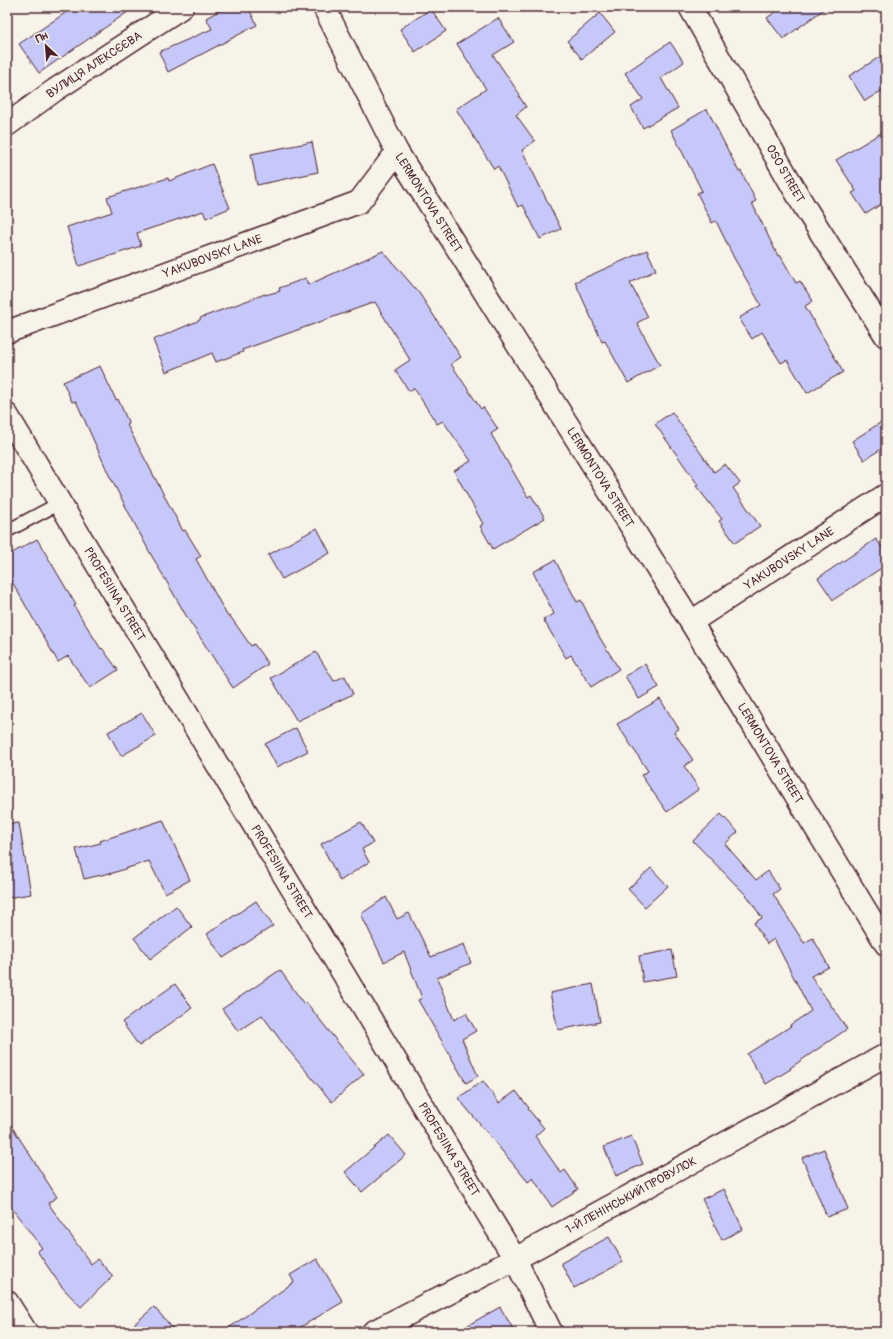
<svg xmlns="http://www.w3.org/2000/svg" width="893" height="1339" font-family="Pangolin,sans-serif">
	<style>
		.building { fill: #c7c8fa; stroke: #4a1f2b }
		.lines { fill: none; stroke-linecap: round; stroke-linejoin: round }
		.lane-casing { stroke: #4a1f2b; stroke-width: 15 }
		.street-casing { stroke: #4a1f2b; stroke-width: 25 }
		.lane { stroke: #f7f3e8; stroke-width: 12 }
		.street { stroke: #f7f3e8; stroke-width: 22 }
		.labels { text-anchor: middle; stroke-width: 3; stroke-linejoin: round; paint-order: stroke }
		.street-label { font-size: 12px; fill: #4a1f2b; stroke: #f7f3e8 }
	</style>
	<rect width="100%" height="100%" fill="#f7f3e8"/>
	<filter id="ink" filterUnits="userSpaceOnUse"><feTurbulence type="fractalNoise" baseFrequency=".025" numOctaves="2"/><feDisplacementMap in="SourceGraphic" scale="8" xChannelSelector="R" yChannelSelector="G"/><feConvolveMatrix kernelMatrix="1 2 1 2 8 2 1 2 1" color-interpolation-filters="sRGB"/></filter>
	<g filter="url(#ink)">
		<!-- building -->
		<path class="building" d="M 74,7 L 135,7 L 39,73 L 19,44 Z
			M 226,7 L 248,7 L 257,25 L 168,72 L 159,52 L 212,29 L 206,18 Z
			M 782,7 L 827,7 L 783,39 L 767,18 Z
			M 431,9 L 446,31 L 415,52 L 400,29 Z
			M 600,13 L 615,32 L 582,59 L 567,41 Z
			M 498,18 L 514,42 L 493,55 L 520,95 L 519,96 L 526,107 L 516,115 L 535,141 L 522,150 L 561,229 L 540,239 L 523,205 L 518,207 L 498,166 L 494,169 L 456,109 L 486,89 L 457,44 Z
			M 670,42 L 684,62 L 661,78 L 678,108 L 643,128 L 631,107 L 643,99 L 625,73 Z
			M 886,53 L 886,88 L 865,101 L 849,76 Z
			M 707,109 L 739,172 L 741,171 L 756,201 L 752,203 L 778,256 L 780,255 L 796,283 L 800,281 L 813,301 L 805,306 L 843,372 L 807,393 L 787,360 L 781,363 L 762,332 L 752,339 L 739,318 L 761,305 L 734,258 L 716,221 L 712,223 L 697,193 L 702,191 L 671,130 Z
			M 886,130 L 886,201 L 866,214 L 852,193 L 856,191 L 836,160 Z
			M 312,142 L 318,172 L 257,185 L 251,154 Z
			M 212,164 L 230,208 L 206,218 L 203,211 L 137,233 L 141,246 L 79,266 L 67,227 L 112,212 L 107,197 L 168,178 L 169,181 Z
			M 647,250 L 656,270 L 630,283 L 648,317 L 637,323 L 660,365 L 628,383 L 605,341 L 602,342 L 575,282 Z
			M 383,251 L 419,293 L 461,357 L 451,364 L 481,409 L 483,407 L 498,429 L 491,434 L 528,497 L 531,495 L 545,518 L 493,549 L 480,526 L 483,524 L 454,471 L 471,461 L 443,421 L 437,424 L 414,388 L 409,391 L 395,370 L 410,360 L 375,302 L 242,350 L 243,352 L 216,362 L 212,353 L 166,372 L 153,340 L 200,320 L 200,318 L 265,294 L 265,295 L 280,291 L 279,288 L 285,286 L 306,278 L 308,285 Z
			M 100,366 L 116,400 L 118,399 L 129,424 L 127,425 L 183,531 L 185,530 L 201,556 L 196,559 L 228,617 L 230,616 L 251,646 L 254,644 L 268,664 L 233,688 L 188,619 L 149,551 L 109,475 L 76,401 L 72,402 L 63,382 Z
			M 672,412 L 714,472 L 725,464 L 740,483 L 733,488 L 760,526 L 735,543 L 719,521 L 722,519 L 696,486 L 698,485 L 655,424 Z
			M 886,419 L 886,446 L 864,460 L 852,441 Z
			M 317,528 L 330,553 L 282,579 L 268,555 Z
			M 37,539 L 76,605 L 74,606 L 101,649 L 102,648 L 118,670 L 90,688 L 68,656 L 58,662 L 7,573 L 7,556 Z
			M 876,539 L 886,553 L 886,565 L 833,600 L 818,578 Z
			M 555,560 L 577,602 L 581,600 L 600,638 L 619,669 L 591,687 L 571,655 L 566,658 L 543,619 L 554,614 L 533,572 Z
			M 316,652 L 334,681 L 345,676 L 353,694 L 297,721 L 271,678 Z
			M 645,664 L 659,687 L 639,699 L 625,676 Z
			M 660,699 L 679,729 L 674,732 L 693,760 L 684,766 L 699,789 L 667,812 L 641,775 L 648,771 L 617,724 Z
			M 142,713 L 156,736 L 121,756 L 108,732 Z
			M 296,728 L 308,751 L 277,767 L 265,744 Z
			M 721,814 L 738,832 L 725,844 L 756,880 L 768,871 L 780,889 L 773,894 L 804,943 L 813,938 L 829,967 L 811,976 L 847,1029 L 790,1068 L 791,1069 L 766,1084 L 747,1054 L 791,1026 L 790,1025 L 811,1011 L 774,939 L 767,944 L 754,923 L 762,918 L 748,897 L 693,841 Z
			M 163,820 L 190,880 L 165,893 L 149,861 L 110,874 L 110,873 L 84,879 L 76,849 L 101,843 L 100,841 Z
			M 361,822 L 373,843 L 362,849 L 369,862 L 340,881 L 321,844 Z
			M 19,823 L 31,894 L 7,898 L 7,824 Z
			M 651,868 L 668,886 L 645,907 L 628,889 Z
			M 386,897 L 397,919 L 409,913 L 431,957 L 464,944 L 471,963 L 437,978 L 454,1020 L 466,1013 L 476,1031 L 462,1039 L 478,1076 L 466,1083 L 418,1000 L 422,998 L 404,952 L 384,962 L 361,914 Z
			M 256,901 L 273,926 L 223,958 L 207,934 Z
			M 176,906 L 192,927 L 150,959 L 134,938 Z
			M 672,950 L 677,976 L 643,982 L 639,956 Z
			M 280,970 L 304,1004 L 306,1002 L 347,1054 L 364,1074 L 332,1102 L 284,1045 L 262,1015 L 238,1031 L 222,1009 Z
			M 175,984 L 192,1008 L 139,1046 L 122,1022 Z
			M 593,984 L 600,1022 L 558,1030 L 550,993 Z
			M 483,1081 L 499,1103 L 516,1091 L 529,1108 L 528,1109 L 544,1128 L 535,1136 L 561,1173 L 565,1170 L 578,1189 L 552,1207 L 533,1178 L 528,1182 L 458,1098 Z
			M 7,1119 L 57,1197 L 48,1203 L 91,1264 L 97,1259 L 113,1276 L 81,1307 L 61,1286 L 37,1251 L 42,1248 L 7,1202 Z
			M 389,1135 L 406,1155 L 362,1192 L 345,1172 Z
			M 631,1136 L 643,1164 L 616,1176 L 604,1147 Z
			M 824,1149 L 848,1209 L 827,1217 L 802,1158 Z
			M 724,1189 L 743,1229 L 722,1240 L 702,1199 Z
			M 609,1237 L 623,1262 L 574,1288 L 561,1263 Z
			M 317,1259 L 343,1302 L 292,1332 L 223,1332 L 294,1282 L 290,1275 Z
			M 154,1307 L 176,1332 L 125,1332 Z
			M 500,1307 L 515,1332 L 456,1332 Z"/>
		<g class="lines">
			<defs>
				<path id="lane" d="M 7,531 L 60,503"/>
				<g id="street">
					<path id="s1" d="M 324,7 L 397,152 L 691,622 L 886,944"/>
					<path id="s2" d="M 690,7 L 804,206 L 886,336"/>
					<path id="s3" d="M 7,125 L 55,90 L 182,7"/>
					<path id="s4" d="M 7,332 L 359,202 L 397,152"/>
					<path id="s5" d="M 7,415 L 515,1259 L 551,1332"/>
					<path id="s6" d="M 691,622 L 886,495"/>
					<path d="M 7,1302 L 26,1332"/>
					<path id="s7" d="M 373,1332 L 515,1259 L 886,1055"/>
				</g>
			</defs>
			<!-- lane casing -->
			<use href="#lane" class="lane-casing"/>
			<!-- street casing -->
			<use href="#street" class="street-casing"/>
			<!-- lane -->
			<use href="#lane" class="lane"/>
			<!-- street -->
			<use href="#street" class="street"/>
		</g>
	</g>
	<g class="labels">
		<!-- street labels -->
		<g class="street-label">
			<text dy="4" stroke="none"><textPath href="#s3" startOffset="106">ВУЛИЦЯ АЛЕКСЄЄВА</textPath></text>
			<text dy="4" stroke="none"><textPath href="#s2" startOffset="192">OSO STREET</textPath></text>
			<text dy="4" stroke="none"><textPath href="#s1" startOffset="222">LERMONTOVA STREET</textPath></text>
			<text dy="4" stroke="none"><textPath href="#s4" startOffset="219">YAKUBOVSKY LANE</textPath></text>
			<text dy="4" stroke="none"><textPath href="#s1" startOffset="546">LERMONTOVA STREET</textPath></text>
			<text dy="4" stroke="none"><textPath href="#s6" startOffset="117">YAKUBOVSKY LANE</textPath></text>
			<text dy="4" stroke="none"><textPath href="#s5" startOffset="209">PROFESIINA STREET</textPath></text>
			<text dy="4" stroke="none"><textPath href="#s1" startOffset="870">LERMONTOVA STREET</textPath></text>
			<text dy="4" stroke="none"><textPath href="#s5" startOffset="533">PROFESIINA STREET</textPath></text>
			<text dy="4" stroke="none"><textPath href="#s5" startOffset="857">PROFESIINA STREET</textPath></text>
			<text dy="4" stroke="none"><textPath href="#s7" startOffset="292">1-Й ЛЕНІНСЬКИЙ ПРОВУЛОК</textPath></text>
		</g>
	</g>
	<!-- margin -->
	<rect width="893" height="1339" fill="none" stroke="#f7f3e8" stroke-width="24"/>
	<rect x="12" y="12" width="869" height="1315" fill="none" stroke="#4a1f2b" stroke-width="1.5" filter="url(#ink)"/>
	<!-- north arrow -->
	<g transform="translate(46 46) rotate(334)" stroke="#f7f3e8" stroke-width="3" paint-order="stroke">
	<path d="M0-3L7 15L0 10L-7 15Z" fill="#4a1f2b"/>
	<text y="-6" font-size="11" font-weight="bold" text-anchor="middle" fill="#4a1f2b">Пн</text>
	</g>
</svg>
